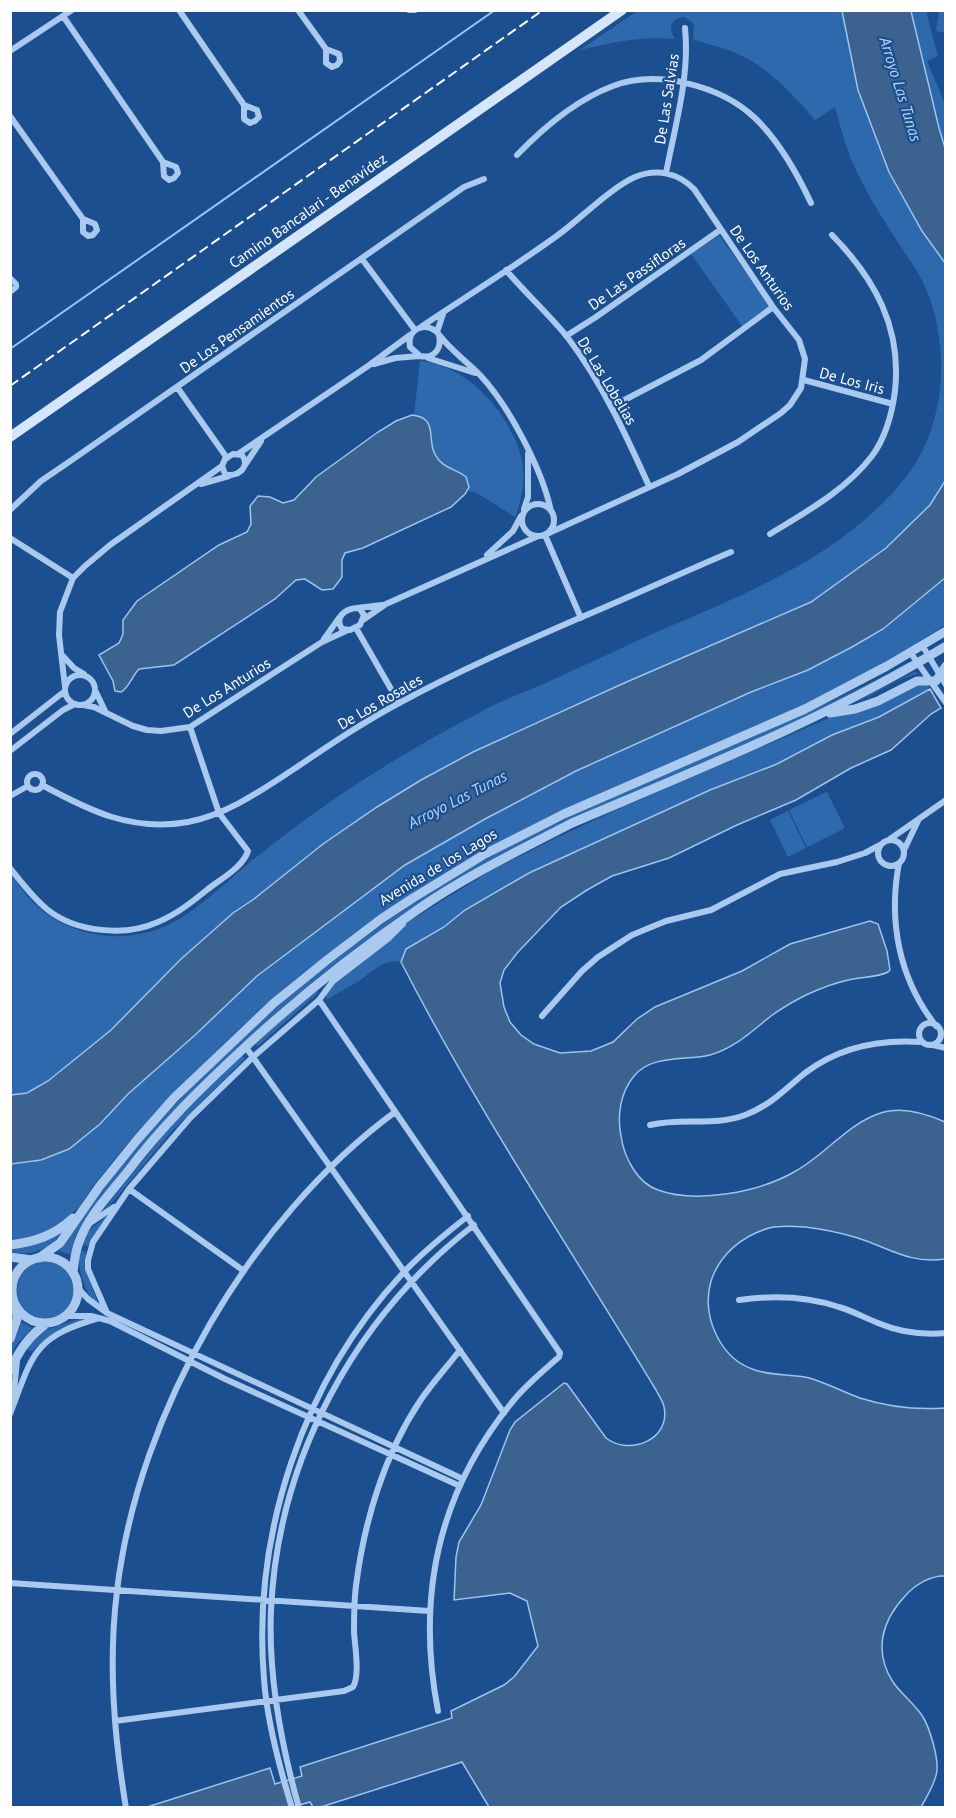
<svg xmlns="http://www.w3.org/2000/svg" width="956" height="1818" font-family="'PT Sans',sans-serif">
	<style>
		.green { fill: #2e69ad }
		.water { fill: #3c6290; stroke: #9cc4f0; stroke-width: 1.5 }
		.lines { fill: none; stroke-linecap: round; stroke-linejoin: round }
		.stream { stroke: #9cc4f0; stroke-width: 2 }
		.minor { stroke: #a9c9ee; stroke-width: 6 }
		.tertiary { stroke: #a9c9ee; stroke-width: 9 }
		.secondary { stroke: #d6e6fa; stroke-width: 10 }
		.rail { stroke: #fff; stroke-width: 2; stroke-dasharray: 10 4.5; stroke-linecap: butt }
		.labels { text-anchor: middle; stroke-width: 4.5; stroke-linejoin: round; paint-order: stroke }
		.street-label { font-size: 15px; fill: #fff; stroke: #1b4f8f }
		.water-label { font-size: 16px; font-style: italic; fill: #b5d3f5; stroke: #1b4f8f }
	</style>
	<rect width="100%" height="100%" fill="#1b4f8f"/>
	<!-- green -->
	<path class="green" d="M 637,11 L 842,11 L 858,90 L 889,172 L 922,231 L 945,263 L 945,481 L 930,505 L 886,548 L 811,602 L 622,684 L 473,752 L 421,780 L 377,807 L 323,844 L 254,899 L 233,913 L 181,959 L 111,1030 L 48,1081 L 27,1093 L 10,1095 L 10,874 C 21,887 30,902 44,912 C 87,944 144,944 187,914 C 209,899 229,880 249,863 C 283,835 319,809 355,785 C 394,760 434,736 475,715 C 496,703 519,694 541,685 C 575,670 608,654 641,639 C 734,598 841,560 906,477 C 936,439 946,385 939,338 C 937,322 933,305 926,289 C 918,269 903,252 892,233 C 879,213 866,191 856,170 C 846,150 841,128 835,107 L 815,120 C 793,95 772,71 742,56 C 727,48 709,45 693,39 L 694,24 L 685,17 C 672,17 667,28 675,39 C 642,36 612,42 580,50 Z
		M 911,11 L 926,11 L 938,56 L 927,61 L 945,104 L 945,148 L 939,128 Z
		M 939,11 L 945,11 L 945,33 L 936,31 Z
		M 719,235 L 770,306 L 742,326 L 691,254 Z
		M 420,361 C 469,364 517,421 523,467 C 525,485 521,501 515,517 L 477,493 L 468,491 L 469,487 C 443,462 432,464 430,425 L 414,416 Z
		M 945,578 L 945,625 L 877,668 L 827,694 L 465,861 L 368,924 L 299,976 L 238,1030 L 183,1084 L 129,1142 L 93,1186 L 80,1206 L 58,1226 L 44,1233 L 11,1241 L 11,1164 L 41,1160 L 69,1149 L 100,1124 L 128,1094 L 194,1036 L 257,976 L 405,865 L 485,819 L 576,771 L 751,692 L 808,670 L 852,647 L 883,629 Z
		M 907,663 L 909,663 L 872,685 L 762,737 L 557,827 L 411,909 L 370,938 L 297,995 L 252,1036 L 169,1116 L 129,1162 L 104,1194 L 77,1233 L 71,1255 L 59,1251 C 98,1187 149,1129 203,1076 C 307,973 423,885 557,823 C 625,791 695,761 764,731 C 813,710 861,689 907,663 Z
		M 914,672 L 920,673 C 897,678 876,695 854,703 Z
		M 913,685 L 928,685 L 930,689 L 879,717 L 832,734 L 777,764 L 710,790 L 529,873 L 465,910 L 444,927 L 407,949 L 401,962 C 384,958 371,973 359,981 C 348,988 337,993 326,1000 L 326,995 L 334,983 L 389,942 L 408,922 L 492,870 L 554,839 L 623,807 L 829,718 Z
		M 827,792 L 845,828 L 807,847 L 789,810 Z
		M 788,811 L 806,848 L 788,857 L 770,820 Z
		M 321,985 L 316,995 L 258,1046 L 255,1044 Z
		M 242,1055 L 245,1059 L 172,1131 L 110,1205 L 102,1212 L 168,1129 Z
		M 108,1215 L 88,1246 L 81,1244 L 87,1232 Z
		M 64,1230 C 51,1248 33,1257 11,1252 L 10,1248 Z
		M 80,1250 L 86,1252 L 85,1270 L 99,1306 C 85,1296 76,1266 80,1250 Z
		M17 1290a29 29 0 1 1 58 0a29 29 0 1 1-58 0Z
		M 82,1318 L 92,1318 C 69,1327 49,1333 32,1351 L 24,1348 L 43,1331 Z
		M 21,1322 L 32,1328 L 16,1345 L 11,1357 L 11,1347 Z"/>
	<!-- water -->
	<path class="water" d="M 842,11 L 911,11 L 939,128 L 945,148 L 945,263 L 922,231 L 889,172 L 858,90 Z
		M 412,415 C 441,418 424,442 438,459 C 445,469 457,469 466,477 L 469,487 L 465,494 L 451,507 L 363,548 L 345,553 L 342,560 L 342,577 L 333,589 L 322,590 L 305,579 L 296,580 L 275,599 L 174,665 L 139,669 C 132,676 129,688 121,692 L 115,691 L 113,681 L 99,655 L 119,643 L 123,634 L 123,620 L 137,601 L 219,545 L 247,532 L 251,524 L 250,506 L 258,496 L 270,497 L 283,503 L 294,500 L 316,477 L 378,432 L 396,421 Z
		M 945,481 L 945,578 L 883,629 L 852,647 L 808,670 L 751,692 L 576,771 L 485,819 L 405,865 L 257,976 L 194,1036 L 128,1094 L 100,1124 L 69,1149 L 41,1160 L 11,1164 L 11,1095 L 27,1093 L 48,1081 L 111,1030 L 181,959 L 233,913 L 254,899 L 323,844 L 377,807 L 421,780 L 473,752 L 622,684 L 811,602 L 886,548 L 930,505 Z
		M 930,689 L 941,708 L 931,714 L 891,750 L 851,768 L 796,800 L 737,825 L 669,858 L 612,876 L 587,890 L 561,907 L 518,952 L 504,970 L 500,983 L 504,1007 L 510,1022 L 521,1035 L 534,1044 L 560,1053 L 591,1051 L 613,1042 L 637,1019 L 655,1007 L 742,971 L 790,944 L 870,921 L 878,924 L 887,951 L 890,970 L 888,972 C 879,977 864,977 853,979 C 837,982 821,988 806,995 C 794,1001 782,1008 771,1016 C 752,1031 735,1048 710,1055 C 686,1061 652,1054 634,1076 C 620,1093 617,1116 621,1136 C 624,1157 637,1183 658,1190 C 696,1204 759,1192 794,1172 C 826,1155 848,1122 884,1112 C 904,1107 927,1114 945,1122 L 945,1259 C 910,1264 891,1249 858,1238 C 841,1233 823,1229 805,1227 C 793,1226 780,1225 769,1228 C 742,1236 720,1254 711,1281 C 701,1316 720,1359 755,1370 C 773,1376 791,1374 809,1378 C 827,1383 843,1392 860,1398 C 888,1407 916,1410 945,1408 L 945,1576 C 931,1575 915,1585 906,1595 C 882,1620 873,1651 893,1682 C 900,1693 915,1704 923,1717 C 930,1729 938,1756 937,1770 C 936,1782 927,1797 921,1807 L 489,1807 L 462,1762 L 321,1807 L 313,1807 L 310,1802 L 289,1808 L 144,1808 L 270,1768 L 275,1784 L 302,1776 L 300,1767 L 452,1718 L 451,1711 L 504,1685 L 514,1677 L 538,1646 L 527,1601 L 510,1593 L 454,1600 L 456,1557 L 459,1542 L 481,1505 L 510,1430 L 515,1422 L 564,1383 L 567,1384 L 606,1438 C 629,1456 671,1440 664,1407 C 663,1401 659,1396 656,1390 C 570,1248 477,1110 401,962 L 406,949 L 444,927 L 465,910 L 529,873 L 710,790 L 777,764 L 832,735 L 879,717 Z"/>
	<g class="lines">
		<!-- stream -->
		<path class="stream" d="M 10,349 L 495,10"/>
		<!-- minor -->
		<path class="minor" d="M 179,10 L 244,105 L 257,110 L 259,117 L 255,121 L 250,123 L 244,119 L 244,105
			M 298,10 L 326,49 L 326,63 L 332,67 L 337,65 L 340,61 L 339,54 L 326,49
			M 409,10 L 415,10
			M 63,16 L 163,162 L 164,176 L 169,180 L 174,178 L 178,173 L 176,167 L 163,162
			M 10,51 L 72,10
			M 10,116 L 83,219 L 95,224 L 97,230 L 93,235 L 88,236 L 83,232 L 83,219
			M 517,155 C 543,128 578,99 613,86 C 658,69 721,86 755,118 C 779,141 797,173 811,203
			M 666,173 C 675,126 690,76 685,28
			M 362,259 L 415,330
			M 506,270 C 526,294 549,314 568,338 C 602,383 626,435 649,486
			M 10,278 L 16,284 L 16,287 L 10,292
			M 421,327 C 467,296 514,267 558,235 C 580,219 612,187 635,177 C 657,168 678,173 694,189 L 773,307 L 799,340 L 805,359 L 801,388 L 790,405 L 781,413 L 738,442 L 678,474 L 549,533
			M 437,332 L 443,314
			M 439,335 C 442,349 434,359 420,356 L 410,347 C 407,330 423,321 437,332 C 448,348 466,361 480,375 C 509,406 542,469 551,511
			M 566,336 L 596,317 L 720,230
			M 428,358 L 475,373
			M 374,364 L 395,358 L 420,356
			M 804,380 L 893,404
			M 177,387 L 227,458
			M 611,407 L 701,360 L 773,307
			M 233,454 L 242,455 C 251,467 237,478 225,474 L 222,466 L 225,459 Z
			M 238,454 L 368,366 L 410,335
			M 245,465 L 261,441
			M 201,484 L 229,476
			M522 520a16 16 0 1 1 32 0a16 16 0 1 1-32 0Z
			M 524,509 L 528,497 L 528,454
			M 10,510 L 41,481 L 66,464 L 464,187 L 484,179
			M 770,534 C 806,512 846,490 872,456 C 886,437 892,414 895,391 C 902,328 875,279 832,235
			M 545,535 L 581,618
			M 10,538 L 73,578
			M 487,555 L 513,531 L 521,516
			M 357,608 L 360,609 L 364,615 L 360,625 L 350,630 L 342,629 C 334,617 345,609 357,608 Z
			M 357,608 L 382,605
			M 363,620 L 386,604 L 536,537
			M 356,628 L 399,703
			M 324,639 L 339,618
			M 922,645 L 946,685
			M 910,652 L 946,703
			M 62,655 L 74,668 L 84,674
			M65 690a15 15 0 1 1 30 0a15 15 0 1 1-30 0Z
			M 65,687 L 59,635 L 60,612 L 73,578 L 85,566 L 110,545 L 222,466
			M 96,692 L 106,713
			M 83,705 L 94,707 L 133,726 L 147,730 L 161,731 L 190,727 L 322,642 L 346,631
			M 10,734 L 65,691
			M 10,751 L 63,710 L 75,704
			M27 782a8 8 0 1 1 16 0a8 8 0 1 1-16 0Z
			M 42,785 C 90,811 132,832 188,822 C 229,814 263,789 297,767 C 331,744 365,721 401,702 C 460,670 520,644 582,617 C 632,596 681,573 731,552
			M 10,796 L 28,786
			M 890,839 L 946,800
			M878 853a13 13 0 1 1 26 0a13 13 0 1 1-26 0Z
			M 904,850 L 918,821
			M 899,863 C 888,921 899,979 936,1026
			M 10,868 C 22,883 33,898 48,910 C 76,932 125,937 158,922 C 177,914 192,902 208,889 C 221,879 243,867 248,851 L 219,813 L 190,727
			M 319,1000 L 560,1353 L 559,1357 C 543,1371 526,1385 513,1401 C 438,1492 416,1597 438,1711
			M 542,1016 L 582,971 L 598,957 L 632,935 L 666,921 L 711,910 L 780,874 L 837,862 L 865,853 L 880,845
			M919 1034a11 11 0 1 1 22 0a11 11 0 1 1-22 0Z
			M 933,1045 L 946,1048
			M 245,1046 L 504,1413
			M 650,1125 C 683,1117 713,1127 745,1115 C 771,1105 784,1090 805,1073 C 839,1047 880,1039 922,1042
			M 129,1189 L 244,1271
			M 90,1223 L 114,1207
			M 77,1287 L 88,1299 L 107,1313 L 463,1479
			M 739,1300 C 774,1295 806,1296 839,1307 C 853,1311 865,1318 878,1323 C 899,1332 923,1335 946,1333
			M 107,1313 L 88,1269 L 88,1260 L 93,1242 L 129,1189 L 190,1118 L 253,1057 L 319,1000 L 333,981 L 389,938 L 403,924
			M 64,1316 L 91,1316 L 110,1321 L 225,1379 L 460,1486
			M 13,1401 L 17,1361
			M 10,1414 C 33,1354 33,1337 99,1318
			M 10,1583 L 429,1611
			M 115,1721 L 344,1691 L 353,1687 C 360,1676 355,1646 354,1632 C 354,1617 354,1601 356,1586 C 364,1522 384,1455 420,1401 C 432,1383 447,1367 460,1350
			M 126,1808 C 114,1735 108,1664 117,1591 C 138,1412 251,1218 395,1112
			M 292,1808 C 279,1766 267,1722 264,1679 C 252,1534 303,1380 403,1273 C 423,1252 445,1234 468,1216
			M 299,1808 C 281,1744 268,1677 271,1610 C 278,1458 355,1317 474,1225"/>
		<!-- tertiary -->
		<path class="tertiary" d="M 830,713 L 855,709 L 878,701 L 917,681 L 936,681 L 946,666
			M 10,1245 C 35,1242 55,1235 73,1218
			M 10,1257 L 32,1260
			M12 1290a33 33 0 1 1 66 0a33 33 0 1 1-66 0Z
			M 39,1258 L 60,1243 L 99,1187 L 137,1140 L 174,1098 L 274,1003 L 327,960 L 381,919 L 413,898 L 485,854 L 564,814 L 805,709 L 887,666 L 946,631
			M 73,1273 C 74,1263 75,1252 79,1242 C 88,1216 111,1193 128,1171 C 162,1126 202,1087 243,1049 C 298,998 356,952 417,910 C 466,876 520,850 572,823 C 699,769 828,718 946,646
			M 10,1339 L 17,1319 L 16,1306
			M 10,1371 C 19,1350 29,1336 47,1323"/>
		<!-- secondary -->
		<path class="secondary" d="M 10,437 L 622,10"/>
		<!-- rail -->
		<path class="rail" d="M 10,386 L 543,10"/>
	</g>
	<g class="labels">
		<!-- street labels -->
		<g class="street-label">
			<text transform="translate(667 99) rotate(-81)" y="5">De Las Salvias</text>
			<text transform="translate(308 211) rotate(-35)" y="5">Camino Bancalari - Benavídez</text>
			<text transform="translate(762 268) rotate(55)" y="5">De Los Anturios</text>
			<text transform="translate(637 274) rotate(-35)" y="5">De Las Passifloras</text>
			<text transform="translate(237 331) rotate(-35)" y="5">De Los Pensamientos</text>
			<text transform="translate(607 381) rotate(59)" y="5">De Las Lobelias</text>
			<text transform="translate(852 381) rotate(15)" y="5">De Los Iris</text>
			<text transform="translate(227 688) rotate(-32)" y="5">De Los Anturios</text>
			<text transform="translate(380 702) rotate(-30)" y="5">De Los Rosales</text>
			<text transform="translate(438 867) rotate(-31)" y="5">Avenida de los Lagos</text>
		</g>
		<!-- water labels -->
		<g class="water-label">
			<text transform="translate(901 89) rotate(73)" y="6">Arroyo Las Tunas</text>
			<text transform="translate(457 799) rotate(-27)" y="6">Arroyo Las Tunas</text>
		</g>
	</g>
	<!-- border -->
	<rect width="956" height="1818" fill="none" stroke="#ffffff" stroke-width="24"/>
</svg>
